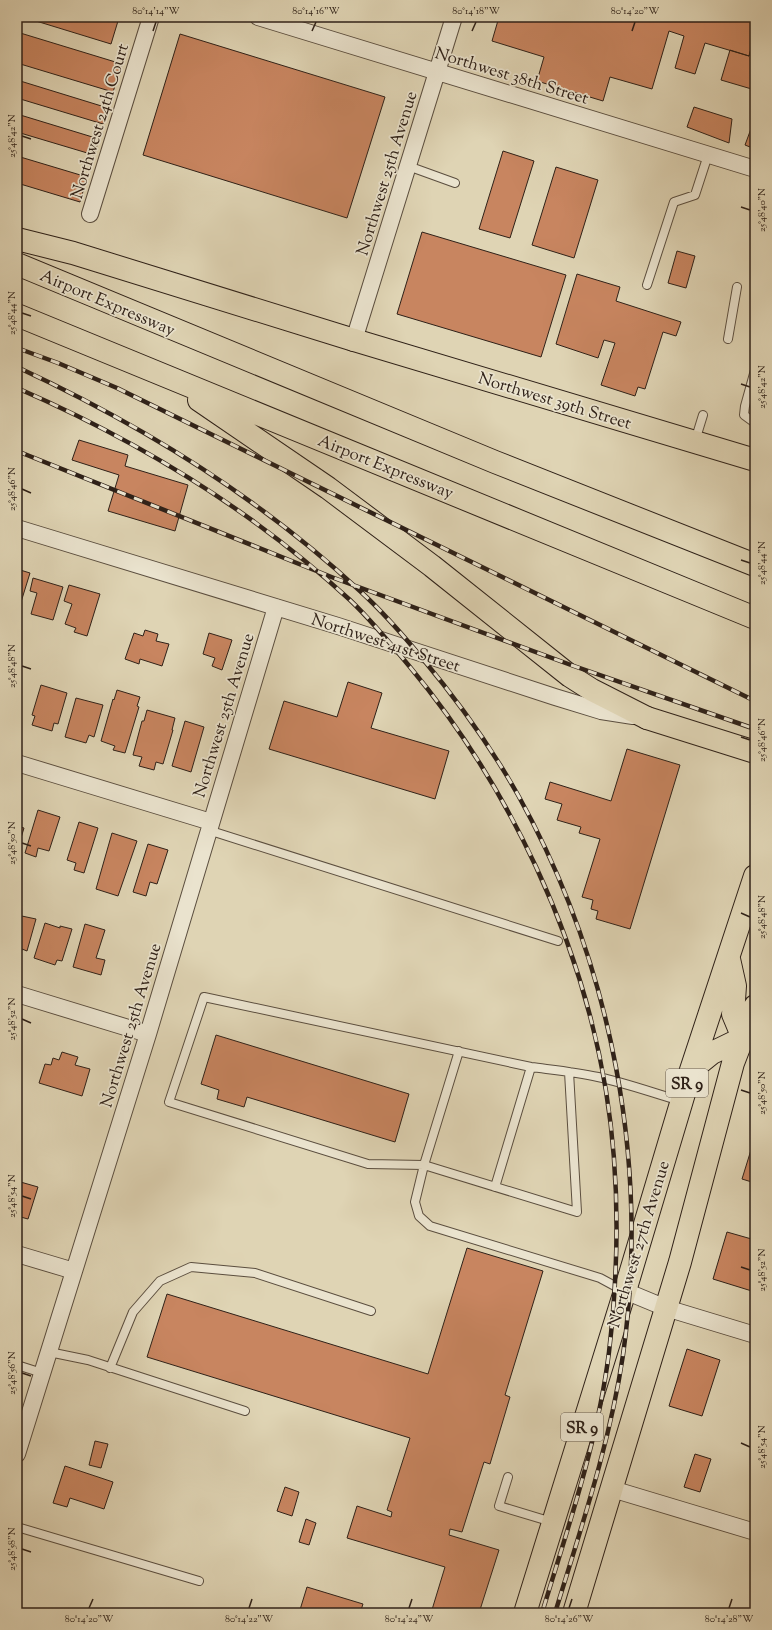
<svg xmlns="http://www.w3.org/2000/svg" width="772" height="1630" font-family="'Sorts Mill Goudy',serif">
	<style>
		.building { fill: #c88560; stroke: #2f2118 }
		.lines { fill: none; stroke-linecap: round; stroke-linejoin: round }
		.service-casing { stroke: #5b4e3f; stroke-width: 10 }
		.minor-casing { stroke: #5b4e3f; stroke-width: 18 }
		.primary-casing { stroke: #2f2118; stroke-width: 24 }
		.motorway-casing { stroke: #2f2118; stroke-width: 24 }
		.service { stroke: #eae3ce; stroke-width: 8 }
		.minor { stroke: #eae3ce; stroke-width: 16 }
		.primary { stroke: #dfd4b4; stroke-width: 22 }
		.motorway { stroke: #dfd4b4; stroke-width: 22 }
		.rail-casing { stroke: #2f2118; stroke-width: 4.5 }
		.rail { stroke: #eae3ce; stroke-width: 3; stroke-dasharray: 9; stroke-linecap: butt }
		.ticks { fill: none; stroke: #2f2118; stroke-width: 1.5 }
		.labels { text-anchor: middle; stroke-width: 3.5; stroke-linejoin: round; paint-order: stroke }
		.shield { fill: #eae3ce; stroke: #675b4f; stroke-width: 1 }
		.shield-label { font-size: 16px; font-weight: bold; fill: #2f2118 }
		.street-label { font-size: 17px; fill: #2f2118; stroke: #eae3ce }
		.neatline { fill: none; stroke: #2f2118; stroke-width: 1.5 }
		.ticks-label { font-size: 10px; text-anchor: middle; fill: #2f2118 }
	</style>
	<rect width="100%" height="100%" fill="#dfd4b4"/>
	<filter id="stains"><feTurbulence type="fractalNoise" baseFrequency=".005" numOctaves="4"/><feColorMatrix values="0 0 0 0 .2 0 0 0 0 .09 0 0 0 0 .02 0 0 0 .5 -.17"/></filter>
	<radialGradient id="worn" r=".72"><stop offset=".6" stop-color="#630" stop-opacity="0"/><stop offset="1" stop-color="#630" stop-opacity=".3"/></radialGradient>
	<!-- building -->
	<path class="building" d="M 23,17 L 107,17 L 118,21 L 111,44 Z
		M 499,17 L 755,17 L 755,35 L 749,56 L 705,43 L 695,74 L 675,68 L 684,36 L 669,31 L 652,89 L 610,77 L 603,101 L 537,81 L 544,57 L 492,41 Z
		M 17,32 L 122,64 L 113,92 L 17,63 Z
		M 180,34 L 385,97 L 347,218 L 143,155 Z
		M 753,41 L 755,42 L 755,90 L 721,80 L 730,50 L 749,56 Z
		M 17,80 L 108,108 L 103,124 L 17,98 Z
		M 694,107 L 732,119 L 729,143 L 687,127 Z
		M 17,114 L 99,139 L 94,155 L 17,132 Z
		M 755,118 L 755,149 L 745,145 Z
		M 503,151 L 534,161 L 510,238 L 479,229 Z
		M 17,156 L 87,177 L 80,202 L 17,183 Z
		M 556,167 L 598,180 L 574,258 L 532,245 Z
		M 422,232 L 566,275 L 541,357 L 397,314 Z
		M 677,251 L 695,256 L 686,288 L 668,283 Z
		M 577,274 L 620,287 L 616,301 L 681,322 L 676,336 L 663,332 L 645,389 L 638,387 L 635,396 L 601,385 L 615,343 L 604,340 L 598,358 L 556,344 Z
		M 79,440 L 128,455 L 125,466 L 188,485 L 175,531 L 108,511 L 119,475 L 72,460 Z
		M 17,569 L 30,573 L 17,615 Z
		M 33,578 L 63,587 L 53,620 L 31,614 L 37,593 L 30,591 Z
		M 69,585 L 100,594 L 87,636 L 74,632 L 76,628 L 65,624 L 72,604 L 64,601 Z
		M 145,630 L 158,634 L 156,641 L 169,644 L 162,666 L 140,659 L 139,664 L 125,659 L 134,633 L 143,636 Z
		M 209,633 L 232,640 L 222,670 L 212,666 L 215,658 L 203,654 Z
		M 348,682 L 382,693 L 371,728 L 449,751 L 435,799 L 269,749 L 284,701 L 337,717 Z
		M 41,685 L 67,693 L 58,724 L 54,723 L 52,731 L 32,725 L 35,716 L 32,715 Z
		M 117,690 L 140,697 L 137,706 L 139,707 L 125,753 L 113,750 L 115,746 L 101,741 L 113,699 L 114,700 Z
		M 76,698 L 103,705 L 94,737 L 89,735 L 86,743 L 65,737 Z
		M 147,710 L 175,718 L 172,730 L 173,730 L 163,764 L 156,762 L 154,770 L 139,766 L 142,757 L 133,755 L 142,721 L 144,721 Z
		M 185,721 L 204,727 L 191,772 L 172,766 Z
		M 627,749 L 680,765 L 630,929 L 596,919 L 598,911 L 591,909 L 593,900 L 582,897 L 600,839 L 579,833 L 581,827 L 557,820 L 562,804 L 545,799 L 550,782 L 611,801 Z
		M 38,810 L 60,817 L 49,851 L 38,848 L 36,857 L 25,853 Z
		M 79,822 L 98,828 L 84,873 L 74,870 L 76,863 L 67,860 Z
		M 17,826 L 24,828 L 17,851 Z
		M 112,833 L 137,841 L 118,896 L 96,889 Z
		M 148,844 L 168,850 L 157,884 L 150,882 L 146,896 L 133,892 Z
		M 17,915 L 36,919 L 27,951 L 22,949 L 21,954 L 17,953 Z
		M 45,923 L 60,928 L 60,926 L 72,929 L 62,961 L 57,960 L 55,965 L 34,958 Z
		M 85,924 L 105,930 L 96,958 L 105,960 L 101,975 L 73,967 Z
		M 216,1035 L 409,1094 L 395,1142 L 247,1097 L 244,1107 L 217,1099 L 219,1090 L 201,1084 Z
		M 62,1052 L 78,1057 L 75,1065 L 90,1069 L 82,1096 L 39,1083 L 45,1064 L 51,1065 L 53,1058 L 59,1060 Z
		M 755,1137 L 755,1183 L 742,1179 Z
		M 17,1181 L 38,1187 L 28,1219 L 17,1216 Z
		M 727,1232 L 755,1240 L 755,1292 L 713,1279 Z
		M 467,1248 L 543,1271 L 505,1395 L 510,1397 L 490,1464 L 484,1462 L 462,1532 L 450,1529 L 449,1535 L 499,1550 L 479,1613 L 431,1613 L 445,1567 L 347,1538 L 357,1506 L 391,1517 L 392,1512 L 387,1510 L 410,1438 L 147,1357 L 167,1294 L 428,1374 Z
		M 687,1349 L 720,1360 L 702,1416 L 669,1406 Z
		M 95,1441 L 108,1444 L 101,1468 L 89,1465 Z
		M 695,1454 L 711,1459 L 700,1492 L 684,1487 Z
		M 65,1466 L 113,1482 L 104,1509 L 70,1498 L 67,1507 L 53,1503 Z
		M 285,1487 L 299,1492 L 292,1516 L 277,1511 Z
		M 306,1519 L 316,1523 L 309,1545 L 299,1542 Z
		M 307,1587 L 363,1604 L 360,1613 L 299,1613 Z"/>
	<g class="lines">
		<defs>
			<path id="service" d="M 408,166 L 455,183
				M 647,285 L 674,202 L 695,195 L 708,155
				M 728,339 L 737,287
				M 755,370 L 745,406 L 744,415 L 755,423
				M 695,441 L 703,415
				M 208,830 L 558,941
				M 459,1051 L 424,1165 L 415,1202 L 419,1216 L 430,1226 L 600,1278 L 624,1291
				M 569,1072 L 577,1212 L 424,1165 L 368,1164 L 169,1102 L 204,997 L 531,1067 C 554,1070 576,1072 598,1077 C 626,1083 653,1093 681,1101
				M 495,1187 L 531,1067
				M 49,1352 L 88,1360 L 245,1411
				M 17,1365 L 42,1373
				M 110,1368 L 133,1312 L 160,1281 L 191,1267 L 255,1273 L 371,1311
				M 508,1477 L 499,1506 L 552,1522
				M 17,1527 L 199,1581"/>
			<path id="minor" d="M 258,17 L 755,169
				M 90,214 L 151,17
				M 354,340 L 454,17
				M 17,528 L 338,626 L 555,697 L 601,711 L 633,716
				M 17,763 L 211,822
				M 17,994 L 148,1034
				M 17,1254 L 74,1271
				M 625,1291 L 666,1308 L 755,1335
				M 17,1454 L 148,1034 L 276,607
				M 612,1489 L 755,1532"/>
			<path id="primary" d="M 354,340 L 755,460
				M 647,718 L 755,752
				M 691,1070 L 712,1053 L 743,1038 L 733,1014 L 735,986 L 729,959
				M 525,1613 L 625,1291 L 691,1070 L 755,876
				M 574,1613 L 680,1262 L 733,1063 L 755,1006"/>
			<path id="motorway" d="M 17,239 L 73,253 L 354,340
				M 17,264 L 495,462 L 755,565
				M 17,315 L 755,618
				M 199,400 L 328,488 L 432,566 L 570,676 L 592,690 L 647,718"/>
		</defs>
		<!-- service casing -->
		<use href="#service" class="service-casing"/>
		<!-- minor casing -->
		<use href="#minor" class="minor-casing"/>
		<!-- primary casing -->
		<use href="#primary" class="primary-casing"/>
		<!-- motorway casing -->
		<use href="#motorway" class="motorway-casing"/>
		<!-- service -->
		<use href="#service" class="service"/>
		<!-- minor -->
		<use href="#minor" class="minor"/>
		<!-- primary -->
		<use href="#primary" class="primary"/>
		<!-- motorway -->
		<use href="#motorway" class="motorway"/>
		<defs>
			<path id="rail" d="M 17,348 L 58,363 L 117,388 L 755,701
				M 17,367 C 142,425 259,497 360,591 C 383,612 403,635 422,658 C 458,701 491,747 518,795 C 612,964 650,1164 623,1355 C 610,1443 581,1528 555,1613
				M 17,388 C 139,441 252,510 350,600 C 372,621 391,644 410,667 C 509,786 581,938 606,1091 C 620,1177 619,1266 609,1352 C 598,1441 568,1527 542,1613
				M 17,451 L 334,578 L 571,665 L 755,729"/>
		</defs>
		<!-- rail casing -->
		<use href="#rail" class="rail-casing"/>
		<!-- rail -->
		<use href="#rail" class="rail"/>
	</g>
	<!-- ticks -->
	<path class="ticks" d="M 153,31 L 156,22M 312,31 L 316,22M 472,31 L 476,22M 632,31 L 635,22M 22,136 L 31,139M 741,207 L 750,210M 22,313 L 31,316M 741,384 L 750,387M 22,489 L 31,493M 741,560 L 750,563M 22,666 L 31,669M 741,737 L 750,740M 22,843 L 31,846M 741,913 L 750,917M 22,1019 L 31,1023M 741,1090 L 750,1093M 22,1196 L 31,1199M 741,1267 L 750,1270M 22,1373 L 31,1376M 741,1443 L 750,1447M 22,1549 L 31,1552M 89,1608 L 93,1599M 249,1608 L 252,1599M 409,1608 L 412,1599M 569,1608 L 572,1599M 729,1608 L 732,1599"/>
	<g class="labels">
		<!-- shield labels -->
		<g class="shield">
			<rect x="666" y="1069" width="42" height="28" rx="3"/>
			<rect x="561" y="1413" width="42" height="28" rx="3"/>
		</g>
		<g class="shield-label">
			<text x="687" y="1089">SR 9</text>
			<text x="582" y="1433">SR 9</text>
		</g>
		<!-- street labels -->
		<g class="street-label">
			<text transform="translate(512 75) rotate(17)" y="6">Northwest 38th Street</text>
			<text transform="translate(99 121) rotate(-73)" y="6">Northwest 24th Court</text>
			<text transform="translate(386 173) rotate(-73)" y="6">Northwest 25th Avenue</text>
			<text transform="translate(108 302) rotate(23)" y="6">Airport Expressway</text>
			<text transform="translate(555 400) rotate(17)" y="6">Northwest 39th Street</text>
			<text transform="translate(386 466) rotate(22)" y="6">Airport Expressway</text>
			<text transform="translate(386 642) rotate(18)" y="6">Northwest 41st Street</text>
			<text transform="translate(223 715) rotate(-73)" y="6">Northwest 25th Avenue</text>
			<text transform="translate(130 1025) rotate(-73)" y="6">Northwest 25th Avenue</text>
			<text transform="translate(638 1244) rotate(-73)" y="6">Northwest 27th Avenue</text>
		</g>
	</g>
	<!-- margin -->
	<rect width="772" height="1630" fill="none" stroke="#dfd4b4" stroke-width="44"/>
	<rect x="22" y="22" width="728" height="1586" class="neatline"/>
	<g class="ticks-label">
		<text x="156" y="14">80°14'14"W</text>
		<text x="316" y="14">80°14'16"W</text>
		<text x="476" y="14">80°14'18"W</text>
		<text x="635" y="14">80°14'20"W</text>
		<text transform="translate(11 136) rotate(-90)" y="4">25°48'42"N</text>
		<text transform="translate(761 210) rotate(-90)" y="4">25°48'40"N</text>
		<text transform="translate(11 313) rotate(-90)" y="4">25°48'44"N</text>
		<text transform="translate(761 387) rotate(-90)" y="4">25°48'42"N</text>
		<text transform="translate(11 489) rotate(-90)" y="4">25°48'46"N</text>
		<text transform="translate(761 563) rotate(-90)" y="4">25°48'44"N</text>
		<text transform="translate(11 666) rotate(-90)" y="4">25°48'48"N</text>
		<text transform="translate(761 740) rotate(-90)" y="4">25°48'46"N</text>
		<text transform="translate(11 843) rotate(-90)" y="4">25°48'50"N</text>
		<text transform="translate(761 917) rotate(-90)" y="4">25°48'48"N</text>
		<text transform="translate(11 1019) rotate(-90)" y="4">25°48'52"N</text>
		<text transform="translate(761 1093) rotate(-90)" y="4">25°48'50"N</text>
		<text transform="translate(11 1196) rotate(-90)" y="4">25°48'54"N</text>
		<text transform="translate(761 1270) rotate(-90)" y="4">25°48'52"N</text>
		<text transform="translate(11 1373) rotate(-90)" y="4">25°48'56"N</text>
		<text transform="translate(761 1447) rotate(-90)" y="4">25°48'54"N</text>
		<text transform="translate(11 1549) rotate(-90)" y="4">25°48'58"N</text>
		<text x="89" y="1622">80°14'20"W</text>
		<text x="249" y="1622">80°14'22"W</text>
		<text x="409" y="1622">80°14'24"W</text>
		<text x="569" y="1622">80°14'26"W</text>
		<text x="729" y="1622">80°14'28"W</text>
	</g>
	<rect width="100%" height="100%" filter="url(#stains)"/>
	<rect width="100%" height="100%" fill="url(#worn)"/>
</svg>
